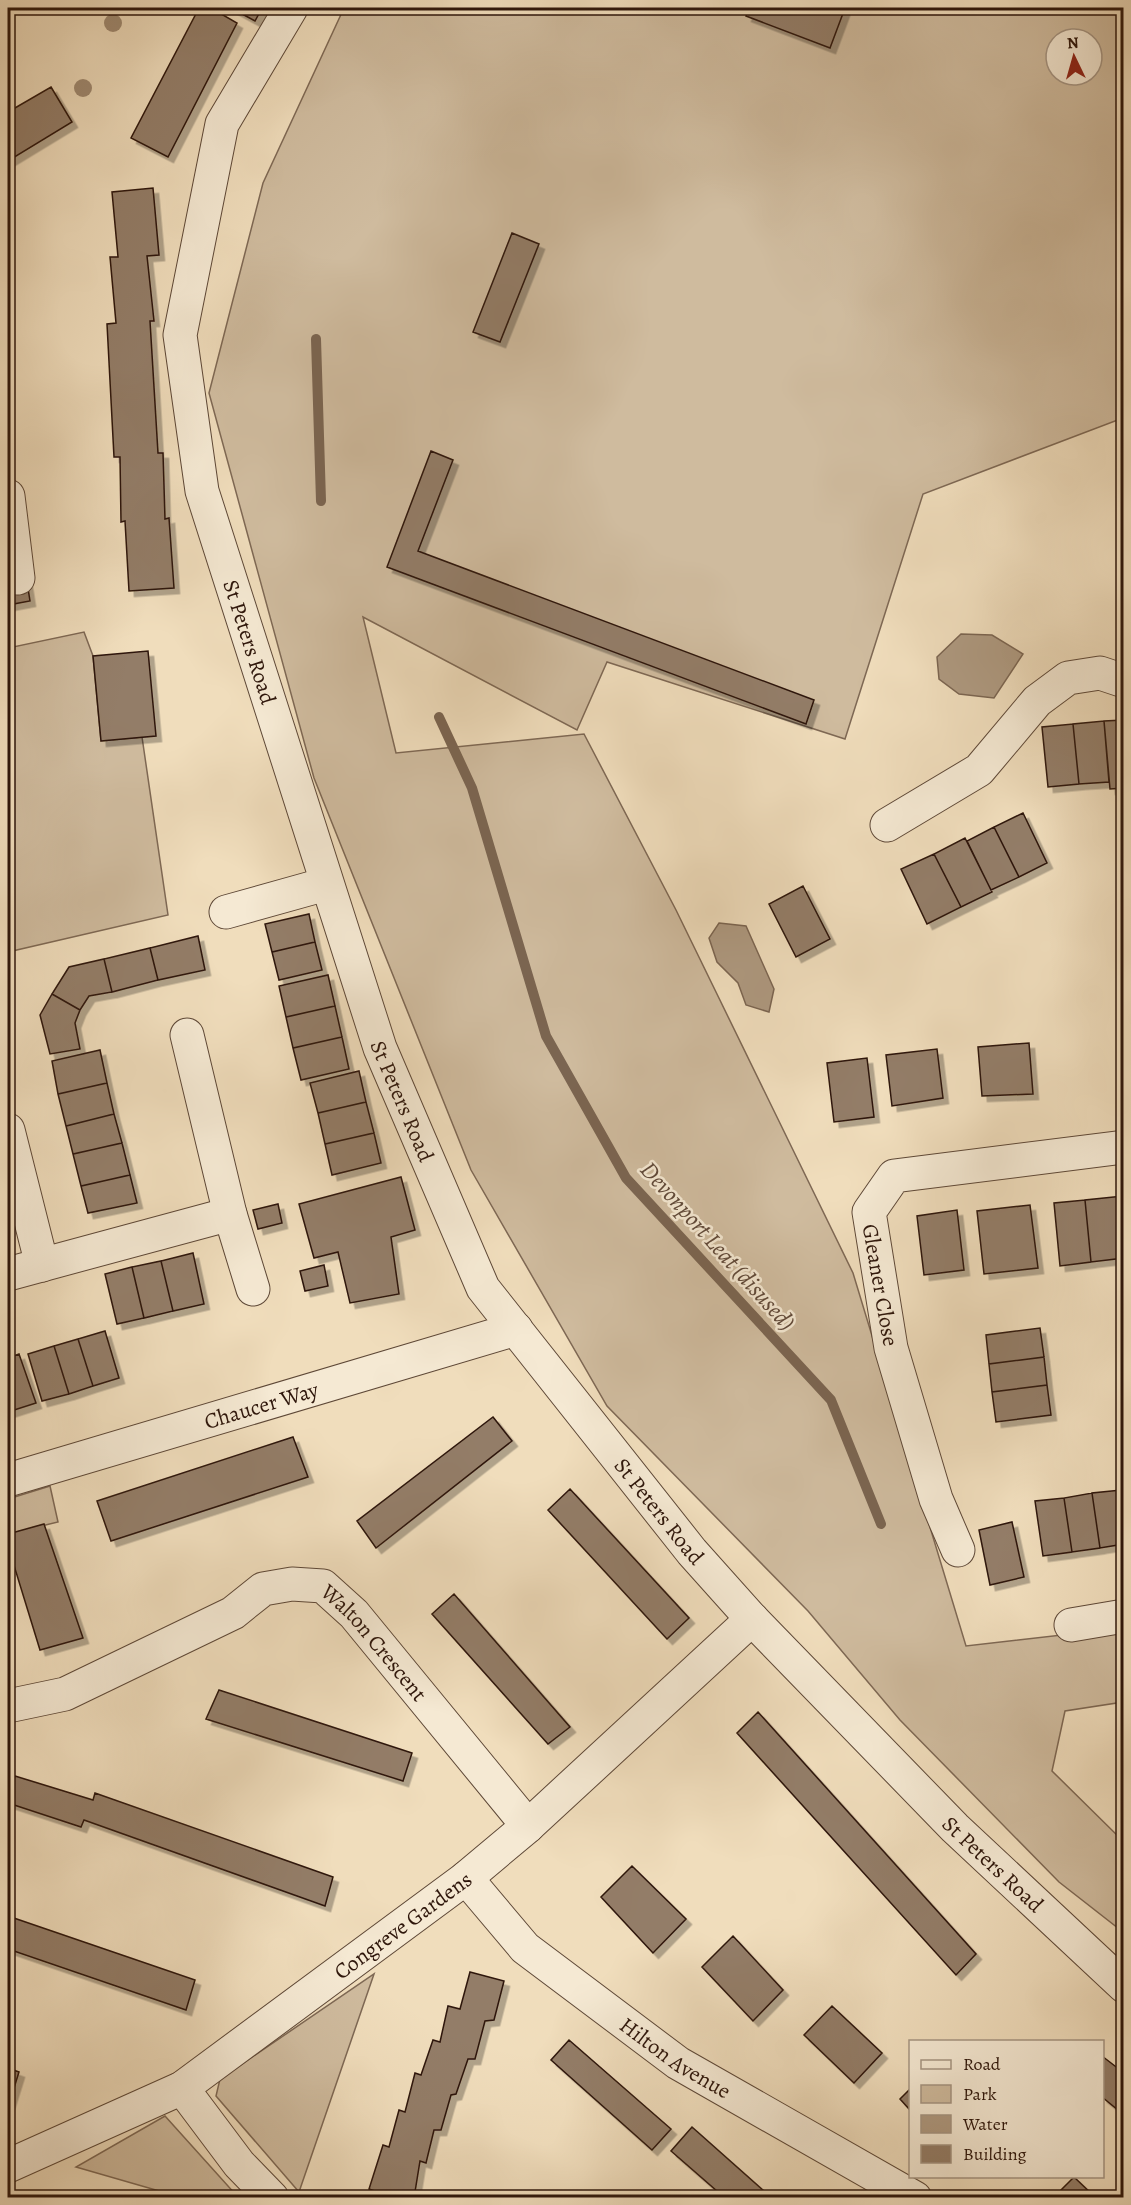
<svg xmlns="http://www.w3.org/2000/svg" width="1131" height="2205" font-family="Alegreya,serif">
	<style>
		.green { fill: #cfbb9e; stroke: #7e6854; stroke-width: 1.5; fill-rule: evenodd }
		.water { fill: #ae9980; stroke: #7b6551; stroke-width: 1.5 }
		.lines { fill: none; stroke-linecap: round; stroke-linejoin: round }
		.stream { stroke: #7b6551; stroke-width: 10 }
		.building { fill: #937d67; stroke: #2e160b; stroke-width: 1.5; filter: url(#shadow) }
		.minor-casing { stroke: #5e4837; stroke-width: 35 }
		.minor { stroke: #f5e9d3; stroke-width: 33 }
		.tree { fill: #a08b73 }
		.labels { text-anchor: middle; stroke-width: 5; stroke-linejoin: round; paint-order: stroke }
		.street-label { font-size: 22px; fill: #2e160b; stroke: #f5e9d3 }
		.water-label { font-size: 24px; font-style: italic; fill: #614a3a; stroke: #f5e9d3 }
	</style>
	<defs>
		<filter id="shadow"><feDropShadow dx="5.5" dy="5.5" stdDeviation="0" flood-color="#0004"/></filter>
	</defs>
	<rect width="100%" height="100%" fill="#f0ddbc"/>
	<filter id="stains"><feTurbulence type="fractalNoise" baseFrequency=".00333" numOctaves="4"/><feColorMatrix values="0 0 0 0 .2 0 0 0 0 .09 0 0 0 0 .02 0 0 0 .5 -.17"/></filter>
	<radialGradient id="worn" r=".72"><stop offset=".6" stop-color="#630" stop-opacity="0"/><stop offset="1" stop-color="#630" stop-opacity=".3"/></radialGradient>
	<!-- green -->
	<path class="green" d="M 344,8 L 1123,8 L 1123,418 L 923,494 L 845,739 L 607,662 L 577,730 L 363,617 L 396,753 L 584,734 L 676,910 L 853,1273 L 966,1646 L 1123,1628 L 1123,1702 L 1065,1711 L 1052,1771 L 1123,1841 L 1123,1932 L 1059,1882 L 900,1720 L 808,1611 L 607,1406 L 471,1170 L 314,778 L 209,393 L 263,183 ZM 1056,39 L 1092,39 L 1092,75 L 1056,75 Z
		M 84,632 L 93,656 L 101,741 L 142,737 L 168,915 L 8,952 L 8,648 Z
		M 50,1486 L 58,1522 L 8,1534 L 8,1499 Z
		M 374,1974 L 299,2192 L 216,2096 L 220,2079 Z
		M 165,2116 L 237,2196 L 237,2197 L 180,2197 L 76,2167 Z"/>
	<!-- water -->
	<path class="water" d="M 961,634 L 992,635 L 1023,654 L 994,698 L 959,694 L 939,679 L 937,657 Z
		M 719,923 L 746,926 L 774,989 L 769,1012 L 746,1005 L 738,983 L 717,962 L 709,938 Z"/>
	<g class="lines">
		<!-- stream -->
		<path class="stream" d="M 316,339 L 321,501
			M 439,717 L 472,788 L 546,1036 L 626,1178 L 831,1400 L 881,1524"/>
	</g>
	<!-- building -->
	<path class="building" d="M 199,8 L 211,8 L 237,23 L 168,157 L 131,138 Z
		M 231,8 L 262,8 L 255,21 Z
		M 749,8 L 845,8 L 830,48 L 746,16 Z
		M 51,87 L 72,122 L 8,161 L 8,112 Z
		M 153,188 L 159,255 L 147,256 L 154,321 L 150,321 L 158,453 L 163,453 L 165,519 L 169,518 L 174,588 L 129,591 L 125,521 L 121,522 L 120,457 L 114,457 L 107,324 L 116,323 L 110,257 L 118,257 L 112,192 Z
		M 512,233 L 539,244 L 500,342 L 473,332 Z
		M 431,451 L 453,460 L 418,551 L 814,700 L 806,724 L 387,567 Z
		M 27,582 L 30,601 L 8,605 L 8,586 Z
		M 148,651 L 156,736 L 101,741 L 93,656 Z
		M 1124,720 L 1124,788 L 1110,789 L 1104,721 Z
		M 1104,721 L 1109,782 L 1079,784 L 1073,724 Z
		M 1073,724 L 1079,784 L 1048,787 L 1042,727 Z
		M 1023,813 L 1047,863 L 1019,877 L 994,827 Z
		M 994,827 L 1019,877 L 991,890 L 967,841 Z
		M 965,838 L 992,892 L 961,907 L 934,854 Z
		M 934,854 L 961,907 L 927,924 L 901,869 Z
		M 803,886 L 830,939 L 796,957 L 769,904 Z
		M 309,914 L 315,942 L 272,952 L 265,924 Z
		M 198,936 L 205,970 L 158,980 L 150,948 Z
		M 315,942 L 322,970 L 279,980 L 272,952 Z
		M 150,948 L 158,980 L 112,992 L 104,959 Z
		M 104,959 L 112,992 L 89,996 L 80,1010 L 52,994 L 69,967 Z
		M 328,975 L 335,1006 L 286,1017 L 279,986 Z
		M 52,994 L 80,1010 L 75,1023 L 80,1049 L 50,1054 L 40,1015 Z
		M 335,1006 L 342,1037 L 293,1048 L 286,1017 Z
		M 342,1037 L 349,1069 L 301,1080 L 293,1048 Z
		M 1029,1043 L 1033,1094 L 982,1096 L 978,1047 Z
		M 937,1049 L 943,1098 L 892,1106 L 886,1055 Z
		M 100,1050 L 107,1083 L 58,1094 L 52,1061 Z
		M 867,1058 L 874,1117 L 834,1122 L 827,1063 Z
		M 359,1071 L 366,1102 L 318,1113 L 310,1083 Z
		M 107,1083 L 114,1114 L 66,1126 L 58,1094 Z
		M 366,1102 L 374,1133 L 325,1144 L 318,1113 Z
		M 114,1114 L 122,1143 L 73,1154 L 66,1126 Z
		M 374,1133 L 381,1163 L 332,1175 L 325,1144 Z
		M 122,1143 L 130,1175 L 81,1186 L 73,1154 Z
		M 130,1175 L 137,1203 L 88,1213 L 81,1186 Z
		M 401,1177 L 415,1230 L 391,1237 L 399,1294 L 350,1303 L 338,1252 L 314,1258 L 299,1204 Z
		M 1123,1196 L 1124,1258 L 1091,1262 L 1085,1200 Z
		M 1085,1200 L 1091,1262 L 1060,1266 L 1054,1203 Z
		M 278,1204 L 282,1223 L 258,1229 L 253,1210 Z
		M 1030,1205 L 1038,1268 L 984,1274 L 977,1211 Z
		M 957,1210 L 964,1270 L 924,1275 L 917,1216 Z
		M 193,1253 L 204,1304 L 173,1311 L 161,1261 Z
		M 161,1261 L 173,1311 L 144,1318 L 132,1267 Z
		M 324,1265 L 328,1286 L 305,1291 L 300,1271 Z
		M 132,1267 L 144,1318 L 117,1324 L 105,1274 Z
		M 1040,1328 L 1044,1357 L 989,1364 L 986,1335 Z
		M 105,1331 L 119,1378 L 93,1386 L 78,1339 Z
		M 78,1339 L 93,1386 L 69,1394 L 54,1346 Z
		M 54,1346 L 69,1394 L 42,1401 L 28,1354 Z
		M 19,1354 L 36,1403 L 8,1412 L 8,1358 Z
		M 1044,1357 L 1047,1385 L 992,1392 L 989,1364 Z
		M 1047,1385 L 1051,1415 L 996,1422 L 992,1392 Z
		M 493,1417 L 512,1441 L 376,1548 L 357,1521 Z
		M 293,1437 L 308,1477 L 111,1541 L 97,1501 Z
		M 570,1489 L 689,1618 L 667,1639 L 548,1510 Z
		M 1121,1490 L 1124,1544 L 1100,1548 L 1092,1493 Z
		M 1092,1493 L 1100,1548 L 1072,1552 L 1064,1498 Z
		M 1064,1498 L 1072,1552 L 1043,1556 L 1035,1501 Z
		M 1012,1522 L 1024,1577 L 990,1585 L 979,1530 Z
		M 44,1524 L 83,1638 L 40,1650 L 8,1546 L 8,1534 Z
		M 454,1594 L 570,1727 L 548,1744 L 432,1614 Z
		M 219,1690 L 412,1753 L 403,1781 L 206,1719 Z
		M 758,1712 L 976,1954 L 956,1975 L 737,1733 Z
		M 15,1776 L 93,1800 L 95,1793 L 333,1877 L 325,1906 L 84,1820 L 81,1827 L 8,1803 Z
		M 632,1866 L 686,1919 L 653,1953 L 601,1897 Z
		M 8,1916 L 195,1980 L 186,2010 L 8,1949 Z
		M 733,1936 L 783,1990 L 753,2021 L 702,1967 Z
		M 470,1972 L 504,1981 L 494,2020 L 485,2021 L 475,2059 L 468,2059 L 456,2094 L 451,2095 L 441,2130 L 434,2130 L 426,2163 L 420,2161 L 414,2198 L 395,2198 L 369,2189 L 383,2145 L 389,2147 L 399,2110 L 405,2112 L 415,2073 L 421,2075 L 433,2040 L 440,2042 L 448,2006 L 460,2009 Z
		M 832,2006 L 882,2053 L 854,2083 L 804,2035 Z
		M 569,2040 L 671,2129 L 652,2150 L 551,2060 Z
		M 1102,2056 L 1124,2073 L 1124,2115 L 1102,2097 Z
		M 8,2068 L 19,2072 L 9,2104 L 8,2104 Z
		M 910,2089 L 910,2110 L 900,2099 Z
		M 692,2127 L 772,2198 L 725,2198 L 671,2151 Z
		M 1074,2177 L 1096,2198 L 1053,2198 Z"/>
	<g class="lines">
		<defs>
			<g id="minor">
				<path id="s1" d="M 291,8 L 222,124 L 180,335 L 202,491 L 380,1048 L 483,1288 L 692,1552 L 752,1619 L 955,1828 L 1124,1986"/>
				<path d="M 8,496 L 18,578"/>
				<path d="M 887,825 L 979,770 L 1037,701 L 1068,678 L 1100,673 L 1124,681"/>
				<path d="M 226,912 L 326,884"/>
				<path d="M 187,1035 L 230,1214"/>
				<path d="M 8,1130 L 42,1265"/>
				<path d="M 8,1274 L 230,1214 L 253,1289"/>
				<path id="s2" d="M 8,1480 L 516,1329"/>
				<path d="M 958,1550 L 936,1499 L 891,1348 L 869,1212 L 894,1176 L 1124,1147"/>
				<path d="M 1071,1625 L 1124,1616"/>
				<path id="s3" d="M 8,1706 L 65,1694 L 233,1613 L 263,1589 L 292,1584 L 323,1586 L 354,1614 L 528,1826"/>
				<path id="s4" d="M 466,1878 L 525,1948 L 678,2063 L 915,2198"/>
				<path d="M 182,2088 L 239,2164 L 272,2198"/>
				<path id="s5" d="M 8,2166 L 182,2088 L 466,1878 L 528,1826 L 752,1619"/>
			</g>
		</defs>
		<!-- minor casing -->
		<use href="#minor" class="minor-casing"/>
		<!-- minor -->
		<use href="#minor" class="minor"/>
	</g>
	<!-- trees -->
	<g class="tree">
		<circle cx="113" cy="23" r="9"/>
		<circle cx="83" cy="88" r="9"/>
	</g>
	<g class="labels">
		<!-- street labels -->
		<g class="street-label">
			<text dy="8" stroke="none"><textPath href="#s1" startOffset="666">St Peters Road</textPath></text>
			<text dy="8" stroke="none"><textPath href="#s1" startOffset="1150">St Peters Road</textPath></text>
			<text transform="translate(881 1285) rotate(80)" y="8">Gleaner Close</text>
			<text dy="8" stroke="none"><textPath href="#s2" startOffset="264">Chaucer Way</textPath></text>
			<text dy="8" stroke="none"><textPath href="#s1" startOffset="1638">St Peters Road</textPath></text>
			<text dy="8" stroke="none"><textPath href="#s3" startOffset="420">Walton Crescent</textPath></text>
			<text dy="8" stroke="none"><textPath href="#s1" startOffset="2124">St Peters Road</textPath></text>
			<text dy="8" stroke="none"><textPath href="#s5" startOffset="465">Congreve Gardens</textPath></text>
			<text dy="8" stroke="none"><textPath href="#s4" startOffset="278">Hilton Avenue</textPath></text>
		</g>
		<!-- water labels -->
		<g class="water-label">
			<text transform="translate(718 1246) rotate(48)" y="8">Devonport Leat (disused)</text>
		</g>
	</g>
	<!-- margin -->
	<rect width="1131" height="2205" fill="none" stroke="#f0ddbc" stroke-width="30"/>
	<rect x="9" y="9" width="1113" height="2187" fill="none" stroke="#2e160b" stroke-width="3"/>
	<rect x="15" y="15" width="1101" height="2175" fill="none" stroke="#2e160b" stroke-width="1.5"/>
	<!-- legend -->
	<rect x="909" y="2040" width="195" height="138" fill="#f5e9d3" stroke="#a59583" stroke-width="1.5"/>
	<rect x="921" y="2060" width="30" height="9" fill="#f5e9d3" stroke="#a59583" stroke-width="1.5"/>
	<text x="963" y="2070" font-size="18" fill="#2e160b">Road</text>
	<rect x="921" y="2085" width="30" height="18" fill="#cfbb9e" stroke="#a59583" stroke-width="1.5"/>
	<text x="963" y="2100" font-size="18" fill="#2e160b">Park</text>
	<rect x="921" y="2115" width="30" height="18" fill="#ae9980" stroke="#a59583" stroke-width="1.5"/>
	<text x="963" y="2130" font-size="18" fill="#2e160b">Water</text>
	<rect x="921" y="2145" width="30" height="18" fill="#937d67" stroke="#a59583" stroke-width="1.5"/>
	<text x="963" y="2160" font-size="18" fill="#2e160b">Building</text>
	<!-- north arrow -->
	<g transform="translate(1074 57) rotate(355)"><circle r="28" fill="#f5e9d3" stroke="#a59583" stroke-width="1.5"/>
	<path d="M0-4.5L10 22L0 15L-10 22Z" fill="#8f2418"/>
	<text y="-9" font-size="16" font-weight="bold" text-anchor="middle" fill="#2e160b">N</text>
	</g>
	<rect width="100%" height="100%" filter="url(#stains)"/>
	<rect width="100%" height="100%" fill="url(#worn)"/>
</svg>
